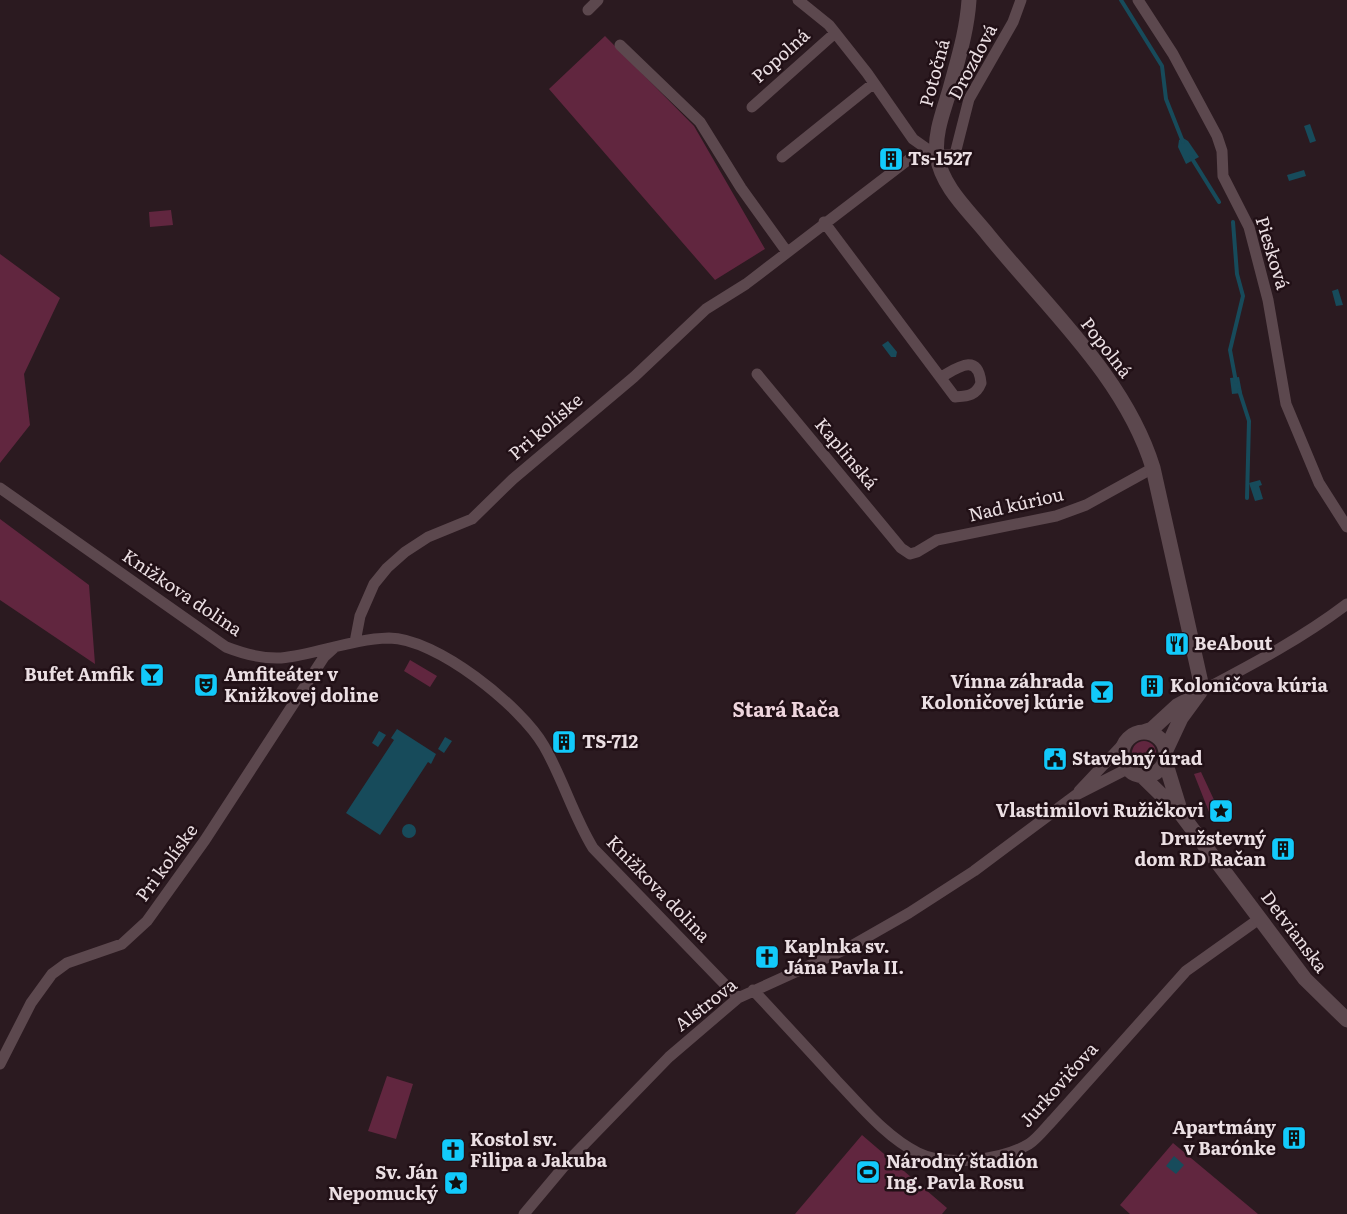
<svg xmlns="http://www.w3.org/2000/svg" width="1347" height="1214" font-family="Literata,serif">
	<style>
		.green { fill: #61263f }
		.water { fill: #174b5b }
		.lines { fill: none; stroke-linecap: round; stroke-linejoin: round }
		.stream { stroke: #174b5b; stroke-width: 4 }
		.street { stroke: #5c484e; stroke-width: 11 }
		.secondary { stroke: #5c484e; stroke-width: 15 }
		.labels { text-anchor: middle; stroke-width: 5; stroke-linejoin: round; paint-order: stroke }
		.street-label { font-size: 18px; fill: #ebdfe3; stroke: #211016 }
		.poi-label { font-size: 18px; font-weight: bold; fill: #ebdfe3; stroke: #211016; text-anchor: start }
		.quarter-label { font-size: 20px; font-weight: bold; fill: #eed5dd; stroke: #211016 }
	</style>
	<rect width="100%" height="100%" fill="#2b1a20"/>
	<!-- green -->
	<path class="green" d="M 605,36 L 694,126 L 765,249 L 715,280 L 549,89 Z
		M 171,210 L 173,225 L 150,227 L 149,212 Z
		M 0,254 L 60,298 L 24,374 L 30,425 L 0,463 Z
		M 0,519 L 89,585 L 95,664 L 0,600 Z
		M 410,660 L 437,676 L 430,687 L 404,671 Z
		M1132 753a12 12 0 1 1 24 0a12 12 0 1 1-24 0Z
		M 1201,772 L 1222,817 L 1213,822 L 1194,774 Z
		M 387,1076 L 413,1084 L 396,1139 L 368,1131 Z
		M 862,1135 L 947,1208 L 942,1214 L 795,1214 Z
		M 1173,1143 L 1258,1214 L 1130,1214 L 1120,1205 Z"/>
	<!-- water -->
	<path class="water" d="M 1310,124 L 1316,141 L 1310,143 L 1304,126 Z
		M 1183,138 L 1188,141 L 1199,157 L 1186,164 L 1178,147 L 1179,140 Z
		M 1304,170 L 1306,176 L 1289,181 L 1287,175 Z
		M 1338,289 L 1343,305 L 1336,306 L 1332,291 Z
		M 888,341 L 897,352 L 896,357 L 891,357 L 882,345 Z
		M 1239,377 L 1242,393 L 1232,394 L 1230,378 Z
		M 1260,480 L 1262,485 L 1259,486 L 1263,499 L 1255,501 L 1249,483 Z
		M 397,729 L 436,754 L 431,764 L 428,762 L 380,835 L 346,813 L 394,740 L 391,738 Z
		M 379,731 L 386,735 L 378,747 L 372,743 Z
		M 445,737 L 452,741 L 444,753 L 438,749 Z
		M402 831a7 7 0 1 1 14 0a7 7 0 1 1-14 0Z
		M 1174,1156 L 1184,1165 L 1176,1174 L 1166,1166 Z"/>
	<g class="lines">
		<!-- stream -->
		<path class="stream" d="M 1121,0 L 1162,66 L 1166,99 L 1183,142
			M 1191,157 L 1219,202
			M 1233,222 L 1237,274 L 1243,296 L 1230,350 L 1236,382
			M 1239,390 L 1249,421 L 1247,498"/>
		<!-- street -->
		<path class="street" d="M 798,0 L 829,25 L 867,73 L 913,139 L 937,156
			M 1138,0 L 1173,54 L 1217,136 L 1222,151 L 1223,176 L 1249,227 L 1268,300 L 1286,404 L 1319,483 L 1347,527
			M 588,10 L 598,0
			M 620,45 L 700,122 L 741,188 L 787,252
			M 752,107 L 835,33
			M 782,157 L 874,83
			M 824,222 L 955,397 C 967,396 976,396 981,383 C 978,352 957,368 941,377
			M 757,374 L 901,548 L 910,554 L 917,552 L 937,540 L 1056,516 L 1086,505 L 1153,468
			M 0,488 L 226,647 C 244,654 261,659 281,658 C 317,654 352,639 389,638 C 436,638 521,706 544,746 C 563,779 573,815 593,848 L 738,998
			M 355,642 L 360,616 L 374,584 L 387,568 L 405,552 L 428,537 L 472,519 L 513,479 L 634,377 L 706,309 L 746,284 L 912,157 L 955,154 L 969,99 L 1013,22 L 1021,0
			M 1200,692 C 1251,665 1301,639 1347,604
			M 1079,791 L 1125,742
			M 753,990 C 781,1020 809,1050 836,1080 C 861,1106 886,1137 918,1153 C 946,1167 1002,1160 1029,1144 C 1038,1138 1046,1127 1053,1120 L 1186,971 L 1259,919
			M 0,1064 L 31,1003 L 52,974 L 67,963 L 122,944 L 147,921 L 205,840 L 324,657 L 335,647
			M 524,1214 L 571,1158 L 669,1057 L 738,998 L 846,949 L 909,913 L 974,871 L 1076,795 L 1127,769"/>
		<!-- secondary -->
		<path class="secondary" d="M 969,0 C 967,31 958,59 950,89 C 944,110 934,133 937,156 C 942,186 966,208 985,231 C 1044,305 1125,376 1153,468 L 1201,683 L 1200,692 L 1181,718 L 1166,750
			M1122 754a22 22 0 1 1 44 0a22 22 0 1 1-44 0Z
			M 1143,732 L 1152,729 L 1177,706 L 1194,697
			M 1165,761 L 1181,813
			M 1142,776 L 1181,814 L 1305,979 L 1347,1020"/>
	</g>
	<!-- icons -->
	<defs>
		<symbol id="building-square" viewBox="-11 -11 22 22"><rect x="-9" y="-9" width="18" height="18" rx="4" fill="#12cafb" stroke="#211016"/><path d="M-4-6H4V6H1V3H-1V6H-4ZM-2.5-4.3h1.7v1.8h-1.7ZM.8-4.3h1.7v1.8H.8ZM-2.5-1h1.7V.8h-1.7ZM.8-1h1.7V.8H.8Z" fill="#111"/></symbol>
		<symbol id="restaurant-square" viewBox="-11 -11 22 22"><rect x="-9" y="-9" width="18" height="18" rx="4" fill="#12cafb" stroke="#211016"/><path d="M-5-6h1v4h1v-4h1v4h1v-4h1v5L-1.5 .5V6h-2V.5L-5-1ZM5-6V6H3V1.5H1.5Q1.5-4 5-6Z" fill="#111"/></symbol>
		<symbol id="bar-square" viewBox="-11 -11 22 22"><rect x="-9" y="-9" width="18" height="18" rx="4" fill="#12cafb" stroke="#211016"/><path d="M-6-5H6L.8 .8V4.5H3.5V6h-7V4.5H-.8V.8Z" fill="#111"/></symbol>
		<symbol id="theatre-square" viewBox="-11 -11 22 22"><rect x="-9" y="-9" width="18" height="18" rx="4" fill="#12cafb" stroke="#211016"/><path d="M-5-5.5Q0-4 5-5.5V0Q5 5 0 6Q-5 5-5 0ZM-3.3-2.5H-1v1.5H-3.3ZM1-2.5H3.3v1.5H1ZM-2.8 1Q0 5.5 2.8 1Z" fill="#111"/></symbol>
		<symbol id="civic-square" viewBox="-11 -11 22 22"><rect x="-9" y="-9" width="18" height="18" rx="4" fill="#12cafb" stroke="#211016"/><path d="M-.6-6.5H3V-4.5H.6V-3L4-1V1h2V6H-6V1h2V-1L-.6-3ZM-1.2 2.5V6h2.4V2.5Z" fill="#111"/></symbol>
		<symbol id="sight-square" viewBox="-11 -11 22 22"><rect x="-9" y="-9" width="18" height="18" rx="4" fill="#12cafb" stroke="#211016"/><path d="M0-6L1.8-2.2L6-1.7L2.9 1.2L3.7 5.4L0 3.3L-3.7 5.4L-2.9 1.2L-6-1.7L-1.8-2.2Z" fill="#111"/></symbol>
		<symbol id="church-square" viewBox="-11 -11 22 22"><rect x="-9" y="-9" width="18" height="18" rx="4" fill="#12cafb" stroke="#211016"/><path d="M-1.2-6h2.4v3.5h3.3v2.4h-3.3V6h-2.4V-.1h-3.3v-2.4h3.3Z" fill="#111"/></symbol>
		<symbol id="stadium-square" viewBox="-11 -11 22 22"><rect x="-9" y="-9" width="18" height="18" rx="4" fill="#12cafb" stroke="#211016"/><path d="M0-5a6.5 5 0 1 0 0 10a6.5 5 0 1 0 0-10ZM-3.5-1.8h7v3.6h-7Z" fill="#111"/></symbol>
	</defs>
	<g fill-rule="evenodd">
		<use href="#building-square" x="877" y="145" width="28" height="28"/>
		<use href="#restaurant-square" x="1163" y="630" width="28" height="28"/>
		<use href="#bar-square" x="138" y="661" width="28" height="28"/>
		<use href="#theatre-square" x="192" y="671" width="28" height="28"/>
		<use href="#building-square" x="1138" y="672" width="28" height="28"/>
		<use href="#bar-square" x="1088" y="678" width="28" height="28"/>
		<use href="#building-square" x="550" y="728" width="28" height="28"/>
		<use href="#civic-square" x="1041" y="745" width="28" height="28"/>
		<use href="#sight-square" x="1207" y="797" width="28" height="28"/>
		<use href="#building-square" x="1269" y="835" width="28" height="28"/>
		<use href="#church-square" x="753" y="943" width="28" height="28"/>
		<use href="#building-square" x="1280" y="1124" width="28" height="28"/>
		<use href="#church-square" x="439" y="1136" width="28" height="28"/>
		<use href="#stadium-square" x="854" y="1158" width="28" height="28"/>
		<use href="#sight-square" x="442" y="1169" width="28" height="28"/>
	</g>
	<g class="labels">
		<!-- street labels -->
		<g class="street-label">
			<text transform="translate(781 56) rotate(-42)" y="6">Popolná</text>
			<text transform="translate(973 62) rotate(-62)" y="6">Drozdová</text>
			<text transform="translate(935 73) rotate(-75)" y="6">Potočná</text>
			<text transform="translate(1272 253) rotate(73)" y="6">Piesková</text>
			<text transform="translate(1106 348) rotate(52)" y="6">Popolná</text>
			<text transform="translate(546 427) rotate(-41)" y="6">Pri kolíske</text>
			<text transform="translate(846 454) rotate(50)" y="6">Kaplinská</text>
			<text transform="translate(1016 505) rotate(-13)" y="6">Nad kúriou</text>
			<text transform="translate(182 593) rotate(34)" y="6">Knižkova dolina</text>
			<text transform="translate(167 863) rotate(-54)" y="6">Pri kolíske</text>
			<text transform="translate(658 889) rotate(46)" y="6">Knižkova dolina</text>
			<text transform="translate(1294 932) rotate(53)" y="6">Detvianska</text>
			<text transform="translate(706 1005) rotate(-38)" y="6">Alstrova</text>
			<text transform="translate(1059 1085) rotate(-48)" y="6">Jurkovičova</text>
		</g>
		<!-- poi labels -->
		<g class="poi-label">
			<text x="908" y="165">Ts-1527</text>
			<text x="1194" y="650">BeAbout</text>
			<text x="134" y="681" text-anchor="end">Bufet Amfik</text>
			<text x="224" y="681">Amfiteáter v<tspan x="224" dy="21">Knižkovej doline</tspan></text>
			<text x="1084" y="688" text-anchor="end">Vínna záhrada<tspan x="1084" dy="21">Koloničovej kúrie</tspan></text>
			<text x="1170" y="692">Koloničova kúria</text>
			<text x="582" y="748">TS-712</text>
			<text x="1072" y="765">Stavebný úrad</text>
			<text x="1204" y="817" text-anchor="end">Vlastimilovi Ružičkovi</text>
			<text x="1266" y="845" text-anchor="end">Družstevný<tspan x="1266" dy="21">dom RD Račan</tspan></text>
			<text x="784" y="953">Kaplnka sv.<tspan x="784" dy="21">Jána Pavla II.</tspan></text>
			<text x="1276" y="1134" text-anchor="end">Apartmány<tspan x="1276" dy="21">v Barónke</tspan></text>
			<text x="470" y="1146">Kostol sv.<tspan x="470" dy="21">Filipa a Jakuba</tspan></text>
			<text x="886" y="1168">Národný štadión<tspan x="886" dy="21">Ing. Pavla Rosu</tspan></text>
			<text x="438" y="1179" text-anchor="end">Sv. Ján<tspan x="438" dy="21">Nepomucký</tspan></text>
		</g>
		<!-- quarter labels -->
		<g class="quarter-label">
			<text x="786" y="717">Stará Rača</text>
		</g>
	</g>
</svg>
